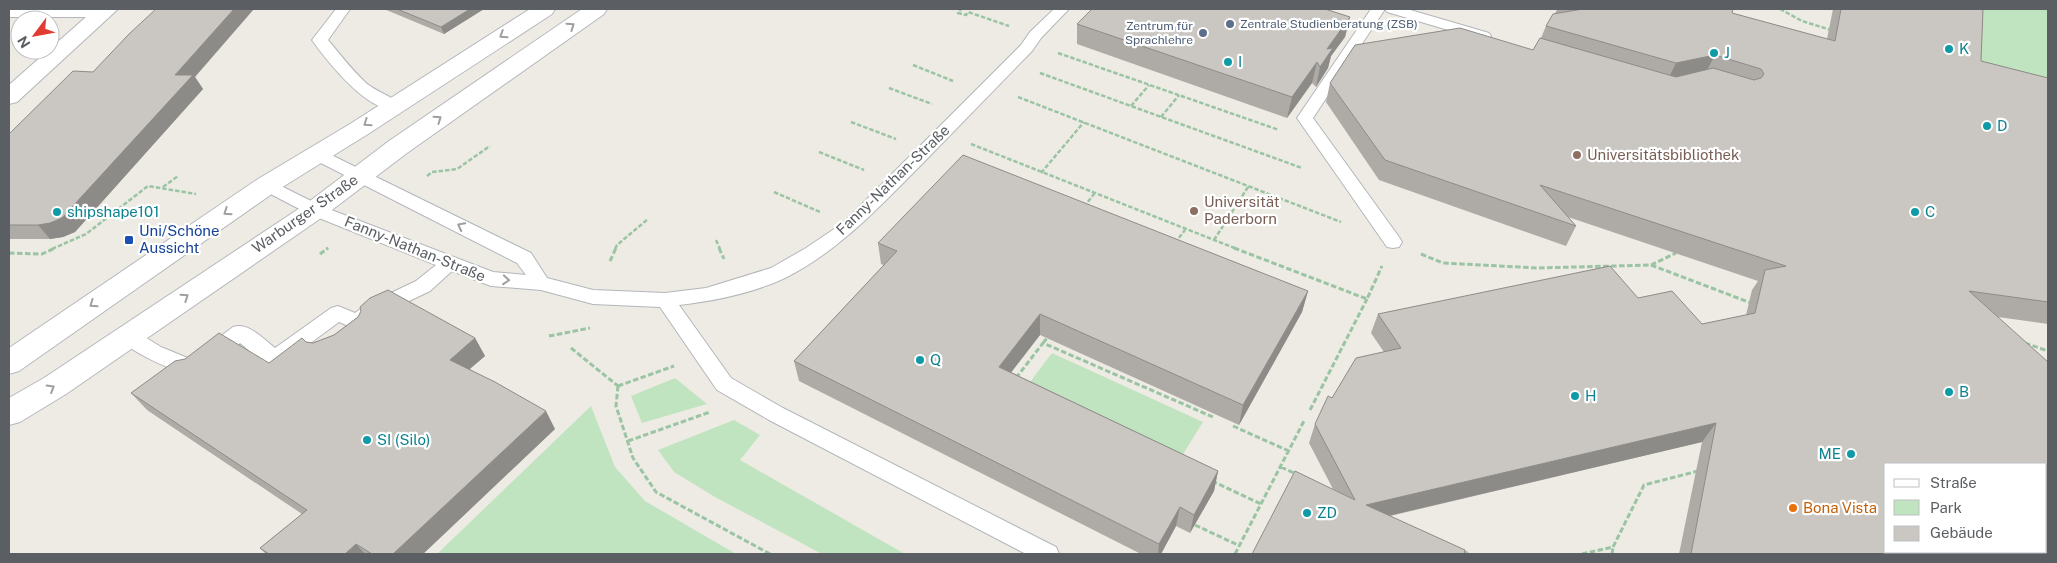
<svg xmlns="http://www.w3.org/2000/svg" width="2057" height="563" font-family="'Public Sans',sans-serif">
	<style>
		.green { fill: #c1e4c0 }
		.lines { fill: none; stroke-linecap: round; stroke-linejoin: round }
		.service-casing { stroke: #b3b6ba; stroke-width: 2 }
		.minor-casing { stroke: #b3b6ba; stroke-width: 2 }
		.secondary-casing { stroke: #b5b8bd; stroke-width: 2 }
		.path-far1 { stroke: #9ac4a4; stroke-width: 2.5; stroke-dasharray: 4.5 2; stroke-linecap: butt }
		.path { stroke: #9ac4a4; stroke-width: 3; stroke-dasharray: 5.5 2.5; stroke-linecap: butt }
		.service { fill: #fff; fill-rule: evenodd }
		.minor { fill: #fff; fill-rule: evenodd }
		.secondary { fill: #fff; fill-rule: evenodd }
		.wall { fill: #aeaba7 }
		.shaded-wall { fill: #8d8b88 }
		.building { fill: #cac7c2; stroke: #8d8b88; fill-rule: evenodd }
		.oneway { stroke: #9d9fa1 }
		.service-dot { fill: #5c6f8a; stroke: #fff; stroke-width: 2 }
		.culture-dot { fill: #0f9aa8; stroke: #fff; stroke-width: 2 }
		.education-dot { fill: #8d6e63; stroke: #fff; stroke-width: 2 }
		.transit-dot { fill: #1a4fb4; stroke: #fff; stroke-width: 2 }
		.food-dot { fill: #e8710a; stroke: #fff; stroke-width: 2 }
		.labels { text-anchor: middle; stroke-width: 4.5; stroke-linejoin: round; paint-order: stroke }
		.far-service-label { font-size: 12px; fill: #4e5e75; stroke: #fff; text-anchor: start }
		.culture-label { font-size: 15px; fill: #0d838f; stroke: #fff; text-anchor: start }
		.education-label { font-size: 15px; fill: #785e54; stroke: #fff; text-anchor: start }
		.street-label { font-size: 15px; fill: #5b5f63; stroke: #fff }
		.transit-label { font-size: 15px; fill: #164399; stroke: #fff; text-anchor: start }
		.food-label { font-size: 15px; fill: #c56008; stroke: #fff; text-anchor: start }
	</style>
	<rect width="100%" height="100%" fill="#edebe3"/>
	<!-- green -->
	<path class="green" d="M 1970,9 L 2048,9 L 2048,81 L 1968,60 Z
		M 1052,353 L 1203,422 L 1180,459 L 1027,386 Z
		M 675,378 L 707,404 L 642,423 L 631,396 Z
		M 591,406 L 615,467 L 645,501 L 736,554 L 437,554 Z
		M 734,420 L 760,435 L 740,460 L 905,554 L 822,554 L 715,497 L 674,472 L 658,450 Z"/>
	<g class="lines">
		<defs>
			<path id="service" d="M 336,9 L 350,9 L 328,40 C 340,54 351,69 365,82 C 374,91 396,98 401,105 L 399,109 C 370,116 327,61 312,40 Z
				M 1054,9 L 1069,9 L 1041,38 L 1032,51 C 995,89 958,127 921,165 C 879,207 839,251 785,278 C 753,293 714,301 679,305 L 731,378 L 783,408 L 1056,547 L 1059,554 L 1026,554 L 769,420 L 717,390 L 660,307 L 593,304 L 541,290 L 491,286 L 452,271 L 430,291 L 380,315 L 363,327 L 356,329 L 339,322 L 282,364 C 266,370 252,352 240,343 L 199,375 L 192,377 C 175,371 126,351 118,336 L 121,331 L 128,329 L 135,331 L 161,347 L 190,359 L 233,327 C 249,322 263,339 275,348 L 331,308 L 338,306 L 355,313 L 366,305 L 416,281 L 436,265 L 309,214 L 261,189 L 258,185 L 261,181 L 267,179 L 321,206 L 493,272 L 526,275 L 517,263 L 311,158 L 309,154 L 311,150 L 317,148 L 531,253 L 547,278 L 593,290 L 665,293 L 706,288 L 771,268 L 806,248 L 843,223 L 1021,45 L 1030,32 Z
				M 1371,9 L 1407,9 L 1489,33 L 1491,36 L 1489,39 L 1479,39 L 1387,12 L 1385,9 L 1313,118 L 1399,237 L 1402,242 L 1399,247 L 1393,248 L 1387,247 L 1297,118 Z"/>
			<path id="minor" d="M 9,9 L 118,9 L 17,102 L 9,104 L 9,85 L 86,17 L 9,17 Z"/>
			<path id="secondary" d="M 530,9 L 555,9 L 552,14 L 368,134 L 276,191 L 19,371 L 9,374 L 9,348 L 258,179 L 350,124 Z
				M 582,9 L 607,9 L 604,14 L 407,153 L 324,216 L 66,394 L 20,422 L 9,425 L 9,398 L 44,378 L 306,204 L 389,141 Z"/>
		</defs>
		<!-- service casing -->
		<use href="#service" class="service-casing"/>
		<!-- minor casing -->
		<use href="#minor" class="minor-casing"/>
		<!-- secondary casing -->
		<use href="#secondary" class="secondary-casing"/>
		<!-- path-far1 -->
		<path class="path-far1" d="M 959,9 L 961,9 L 958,13 L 966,15 L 968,12 L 1009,26
			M 1780,9 L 1802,21 L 1831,30
			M 1058,53 L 1279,130
			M 913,65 L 953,81
			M 1040,73 L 1302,168
			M 889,88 L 932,104
			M 1018,97 L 1341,222
			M 1131,106 L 1149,85
			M 1161,117 L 1179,95
			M 851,122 L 896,139
			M 971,144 L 1237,249
			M 819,152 L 864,170
			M 1041,173 L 1084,122
			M 427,176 L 432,172 L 457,169 L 490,146
			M 163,187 L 178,176
			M 774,192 L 820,212
			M 1084,207 L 1094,194
			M 716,240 L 720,249
			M 1214,240 L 1248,187
			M 1175,243 L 1185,230
			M 52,249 L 86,234 L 148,186 L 196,194
			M 326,249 L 328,248
			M 615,249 L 617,245 L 648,219"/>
		<!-- path -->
		<path class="path" d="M 719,248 L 724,259
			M 1234,248 L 1367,299 L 1382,266
			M 9,253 L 42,254 L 55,248
			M 320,254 L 328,248
			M 1421,254 L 1443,263 L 1538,268 L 1651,265 L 1751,303
			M 610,261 L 616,248
			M 1651,265 L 1676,253
			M 549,336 L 590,328
			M 1043,343 L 1047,338
			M 2025,343 L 2048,351
			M 571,348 L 618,386
			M 1016,378 L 1043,343 L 1213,417
			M 618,386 L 616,406 L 633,458 L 656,492 L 770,554
			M 618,386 L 674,366
			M 1310,410 L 1367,299
			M 1233,426 L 1289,451
			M 628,441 L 710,412
			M 1281,467 L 1296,474
			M 1212,481 L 1261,504
			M 1195,525 L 1240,546
			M 1463,551 L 1469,554
			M 1235,554 L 1304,421
			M 1582,554 L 1613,547 L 1644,485 L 1698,471
			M 1612,554 L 1613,547"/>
		<!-- service -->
		<use href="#service" class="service"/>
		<!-- minor -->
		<use href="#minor" class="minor"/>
		<!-- secondary -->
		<use href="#secondary" class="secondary"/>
	</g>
	<!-- wall -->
	<path class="wall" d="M 384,9 L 484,9 L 444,34 Z
		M 1550,9 L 1733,9 L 1732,13 L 1827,39 L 1833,9 L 1983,9 L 1981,61 L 2048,78 L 2048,324 L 1998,317 L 2048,554 L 1679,554 L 1702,442 L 1390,516 L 1464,554 L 1333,489 L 1309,443 L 1315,424 L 1332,398 L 1384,352 L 1371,333 L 1378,314 L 1638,298 L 1702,324 L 1746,315 L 1752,290 L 1758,281 L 1568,217 L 1576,226 L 1566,246 L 1379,180 L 1326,102 L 1330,83 L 1533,50 L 1541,38 L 1546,26 L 1555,13 L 1557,10 Z
		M 1350,17 L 1345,37 L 1331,56 L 1328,68 L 1316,87 L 1312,83 L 1287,118 L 1077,44 L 1077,24 Z
		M 93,72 L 195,77 L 203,89 L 75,232 L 63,237 L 50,239 L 9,239 L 9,134 Z
		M 878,243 L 1308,291 L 1302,312 L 1239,425 L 1040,335 L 1011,372 L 1218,471 L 1214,491 L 1190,533 L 1176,526 L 1161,554 L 1141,554 L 799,381 L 794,361 L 884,265 L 881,264 Z
		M 358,317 L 475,338 L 485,356 L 470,369 L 555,429 L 423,554 L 266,554 L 260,548 L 302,514 L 147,410 L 131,393 L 269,363 L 306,342 L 313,343 L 334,335 Z"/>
	<!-- shaded-wall -->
	<path class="shaded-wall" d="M 234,9 L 254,9 L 195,77 L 203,89 L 75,232 L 63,237 L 50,239 L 38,225 L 175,75 Z
		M 470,9 L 484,9 L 444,34 L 441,27 Z
		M 1350,17 L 1345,37 L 1331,56 L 1328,68 L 1316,87 L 1320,67 L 1327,49 Z
		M 1715,55 L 1705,74 L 1666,83 L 1676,63 Z
		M 1317,62 L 1312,83 L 1287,118 L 1292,97 Z
		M 1308,291 L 1302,312 L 1239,425 L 1243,405 Z
		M 1040,314 L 1040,335 L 1000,387 L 999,367 Z
		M 475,338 L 485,356 L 460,377 L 450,360 Z
		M 546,411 L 555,429 L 423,554 L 393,554 Z
		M 1716,423 L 1702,442 L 1358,523 L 1366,505 Z
		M 1218,471 L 1214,491 L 1190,533 L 1194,515 Z
		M 1180,507 L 1176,526 L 1161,554 L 1158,554 L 1159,544 Z
		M 356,544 L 365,554 L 345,554 Z"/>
	<!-- building -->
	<path class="building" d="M 156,9 L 234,9 L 175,75 L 193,75 L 62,218 L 50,223 L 38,225 L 9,225 L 9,134 L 73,71 L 93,72 L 129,34 Z
		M 397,9 L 470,9 L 441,27 Z
		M 1092,9 L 1325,9 L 1350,17 L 1327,49 L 1333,48 L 1320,67 L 1317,62 L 1292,97 L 1077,24 Z
		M 1583,9 L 1733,9 L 1732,13 L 1835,41 L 1841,9 L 1983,9 L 1981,61 L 2048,78 L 2048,302 L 1969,291 L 2048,362 L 2048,554 L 1691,554 L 1716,423 L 1366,505 L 1465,550 L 1464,554 L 1252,554 L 1295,471 L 1355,500 L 1315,424 L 1328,396 L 1332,398 L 1356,358 L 1401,348 L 1378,314 L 1610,266 L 1638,298 L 1672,291 L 1702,324 L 1755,313 L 1765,270 L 1786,266 L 1540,185 L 1576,226 L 1385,160 L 1330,83 L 1355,45 L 1460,28 L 1533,50 L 1540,38 L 1676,77 L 1713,68 L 1754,80 L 1761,78 L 1764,74 L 1761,69 L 1715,55 L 1676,63 L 1546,26 L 1553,14 ZM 1886,464 L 2046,464 L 2046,552 L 1886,552 Z
		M 963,155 L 1308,291 L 1243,405 L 1040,314 L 999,367 L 1218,471 L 1194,515 L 1180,507 L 1159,544 L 794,361 L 897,251 L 878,243 Z
		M 388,290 L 475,338 L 450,360 L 495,382 L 546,411 L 393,554 L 372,554 L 356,544 L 345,554 L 269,554 L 260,548 L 307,510 L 131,393 L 175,361 L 185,359 L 219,333 L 269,363 L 302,338 L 306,342 L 313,343 L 334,335 L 358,317 L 361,311 L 360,307 L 370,298 Z"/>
	<!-- one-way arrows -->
	<defs><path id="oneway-chevron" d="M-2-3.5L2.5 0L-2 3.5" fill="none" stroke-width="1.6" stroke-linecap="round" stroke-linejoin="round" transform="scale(1.25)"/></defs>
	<g class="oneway">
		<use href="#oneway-chevron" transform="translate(571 26) rotate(-35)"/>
		<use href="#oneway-chevron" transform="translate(503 35) rotate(147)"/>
		<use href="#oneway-chevron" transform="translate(438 119) rotate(-35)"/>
		<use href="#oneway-chevron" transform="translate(367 123) rotate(146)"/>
		<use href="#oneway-chevron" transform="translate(227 212) rotate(146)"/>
		<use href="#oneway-chevron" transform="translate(461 226) rotate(-153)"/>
		<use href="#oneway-chevron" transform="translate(506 280) rotate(5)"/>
		<use href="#oneway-chevron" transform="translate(185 297) rotate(-34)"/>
		<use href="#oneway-chevron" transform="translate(93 304) rotate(145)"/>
		<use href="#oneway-chevron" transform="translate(51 388) rotate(-31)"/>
	</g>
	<!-- markers -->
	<g class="service-dot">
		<circle cx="1230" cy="24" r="5"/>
		<circle cx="1203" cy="33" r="5"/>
	</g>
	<g class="culture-dot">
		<circle cx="1949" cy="49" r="5"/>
		<circle cx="1714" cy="53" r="5"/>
		<circle cx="1228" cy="62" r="5"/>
		<circle cx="1987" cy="126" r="5"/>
		<circle cx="57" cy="212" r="5"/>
		<circle cx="1915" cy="212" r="5"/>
		<circle cx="920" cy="360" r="5"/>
		<circle cx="1949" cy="392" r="5"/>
		<circle cx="1575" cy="396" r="5"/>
		<circle cx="367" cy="440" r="5"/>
		<circle cx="1851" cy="454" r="5"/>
		<circle cx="1307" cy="513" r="5"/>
	</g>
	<g class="education-dot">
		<circle cx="1577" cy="155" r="5"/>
		<circle cx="1194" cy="211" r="5"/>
	</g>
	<rect class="transit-dot" x="124" y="235" width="10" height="10" rx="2.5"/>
	<circle class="food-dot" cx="1793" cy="508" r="5"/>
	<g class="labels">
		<!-- far-service labels -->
		<g class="far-service-label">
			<text x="1240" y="28">Zentrale Studienberatung (ZSB)</text>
			<text x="1193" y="30" text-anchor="end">Zentrum für<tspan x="1193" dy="14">Sprachlehre</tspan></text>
		</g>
		<!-- culture labels -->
		<g class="culture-label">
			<text x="1959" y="54">K</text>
			<text x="1724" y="58">J</text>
			<text x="1238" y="67">I</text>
			<text x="1997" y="131">D</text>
			<text x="67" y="217">shipshape101</text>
			<text x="1925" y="217">C</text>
			<text x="930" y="365">Q</text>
			<text x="1959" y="397">B</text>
			<text x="1585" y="401">H</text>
			<text x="377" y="445">SI (Silo)</text>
			<text x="1841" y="459" text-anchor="end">ME</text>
			<text x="1317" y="518">ZD</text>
		</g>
		<!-- education labels -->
		<g class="education-label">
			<text x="1587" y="160">Universitätsbibliothek</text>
			<text x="1204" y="207">Universität<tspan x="1204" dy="17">Paderborn</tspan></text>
		</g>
		<!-- street labels -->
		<g class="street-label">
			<text transform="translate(893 180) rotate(-44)" y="5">Fanny-Nathan-Straße</text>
			<text transform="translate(305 214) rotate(-35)" y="5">Warburger Straße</text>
			<text transform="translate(415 249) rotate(22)" y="5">Fanny-Nathan-Straße</text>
		</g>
		<!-- transit labels -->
		<g class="transit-label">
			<text x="139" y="236">Uni/Schöne<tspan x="139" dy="17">Aussicht</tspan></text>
		</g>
		<!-- food labels -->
		<g class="food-label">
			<text x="1803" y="513">Bona Vista</text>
		</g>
	</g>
	<!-- border -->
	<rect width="2057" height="563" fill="none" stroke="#5b5f63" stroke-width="20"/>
	<!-- legend -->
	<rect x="1884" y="463" width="162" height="90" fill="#ffffff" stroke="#bdbfc1"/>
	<rect x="1894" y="479" width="25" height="8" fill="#ffffff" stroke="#bdbfc1"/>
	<text x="1930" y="488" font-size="15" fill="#5b5f63">Straße</text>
	<rect x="1894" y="500" width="25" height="15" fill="#c1e4c0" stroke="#bdbfc1"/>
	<text x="1930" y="513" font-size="15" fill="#5b5f63">Park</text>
	<rect x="1894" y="526" width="25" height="15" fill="#cac7c2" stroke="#bdbfc1"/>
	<text x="1930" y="538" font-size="15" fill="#5b5f63">Gebäude</text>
	<!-- north arrow -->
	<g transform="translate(35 35) rotate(238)"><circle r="24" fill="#ffffff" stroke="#bdbfc1"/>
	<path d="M0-4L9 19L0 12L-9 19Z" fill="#e23b34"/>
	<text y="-8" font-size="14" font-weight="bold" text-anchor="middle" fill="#5b5f63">N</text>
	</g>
</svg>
